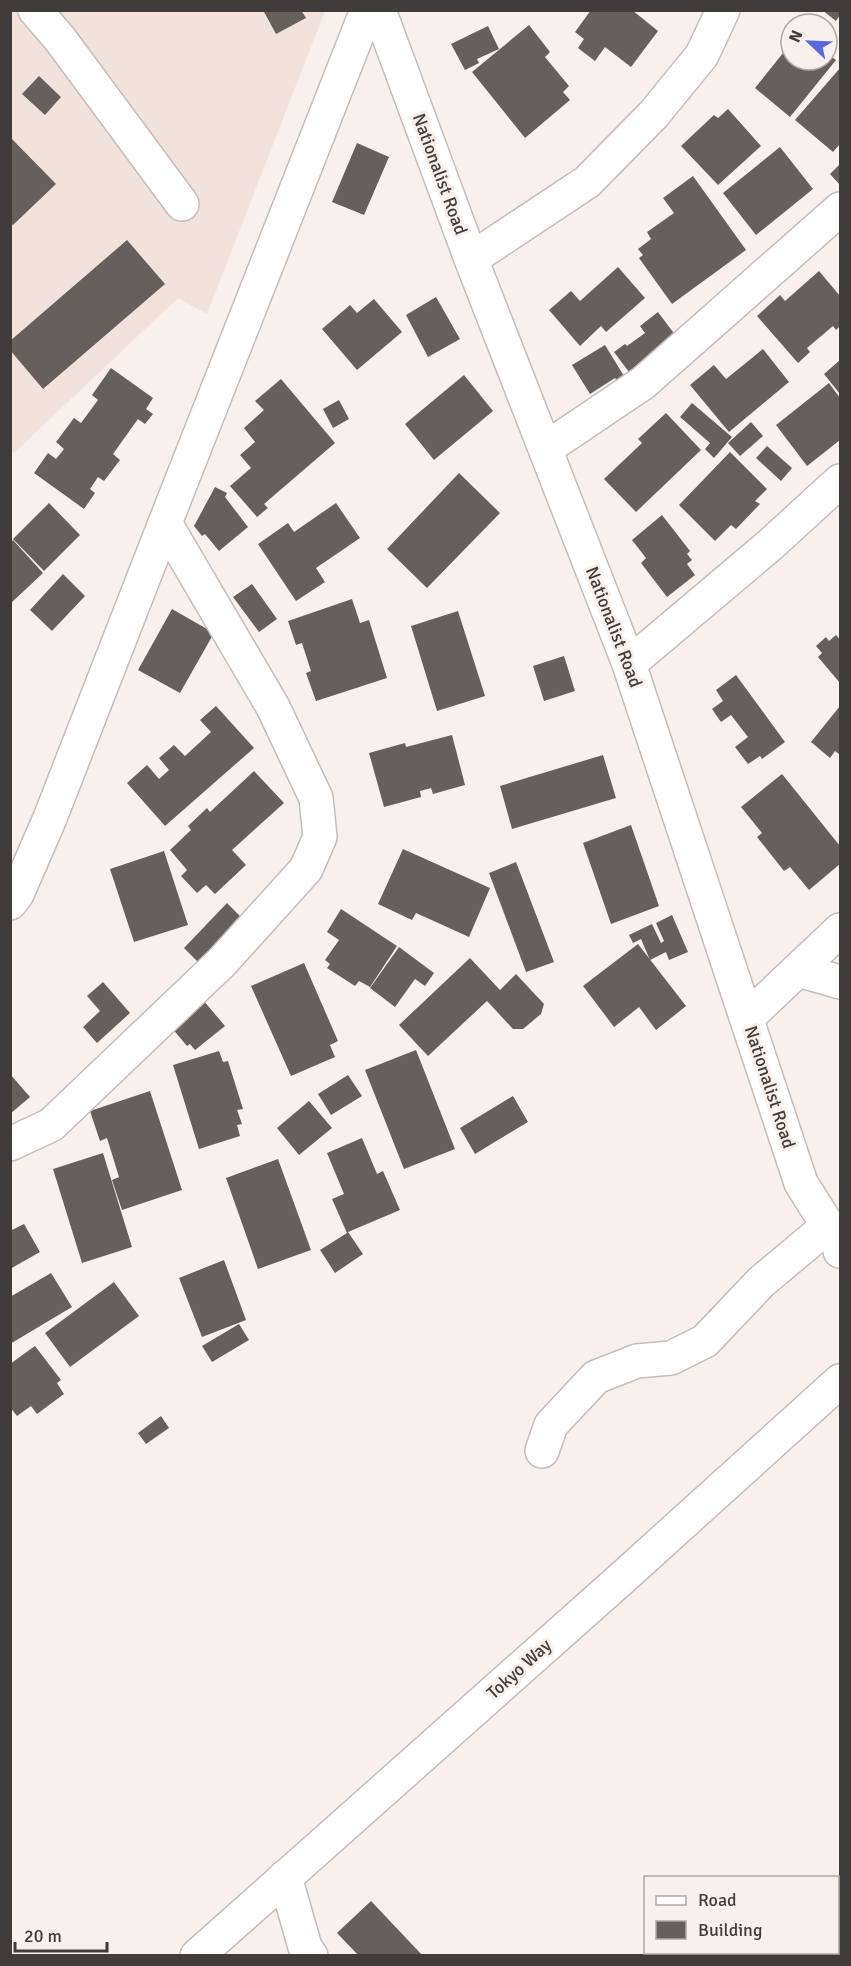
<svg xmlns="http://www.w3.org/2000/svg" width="851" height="1966" font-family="Signika,sans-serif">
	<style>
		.built { fill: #f1e3db }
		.building { fill: #66605d }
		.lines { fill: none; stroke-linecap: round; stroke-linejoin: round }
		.minor-casing { stroke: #c4bdba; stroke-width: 36 }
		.major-casing { stroke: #c4bdba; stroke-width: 36 }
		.minor { stroke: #fff; stroke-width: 33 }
		.major { stroke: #fff; stroke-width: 33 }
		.labels { text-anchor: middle; stroke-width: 6; stroke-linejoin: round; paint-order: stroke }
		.street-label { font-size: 18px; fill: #3f3c3b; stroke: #f7f0ec }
	</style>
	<rect width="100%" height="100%" fill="#f7f0ec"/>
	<!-- built -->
	<path class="built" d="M 10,11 L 325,11 L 207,314 L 178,298 L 14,453 L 10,449 Z"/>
	<!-- building -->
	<path class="building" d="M 263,10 L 301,10 L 306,18 L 276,34 Z
		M 591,10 L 632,10 L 658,31 L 631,67 L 605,47 L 595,61 L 578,48 L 584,39 L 575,32 Z
		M 822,10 L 840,10 L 840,15 L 836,21 Z
		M 529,25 L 550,52 L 545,57 L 569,86 L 563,92 L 570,100 L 525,138 L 472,72 Z
		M 488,26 L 499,49 L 477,59 L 479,63 L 465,70 L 451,44 Z
		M 791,43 L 791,60 L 827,60 L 827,53 L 836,60 L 790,117 L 755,88 Z
		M 840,68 L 840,144 L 833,152 L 795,120 Z
		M 39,76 L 61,97 L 45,115 L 22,94 Z
		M 728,109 L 761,146 L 718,185 L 681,146 L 714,115 L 718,118 Z
		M 10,137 L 56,184 L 13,225 L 10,223 Z
		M 357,143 L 389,157 L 364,215 L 332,202 Z
		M 780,147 L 813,189 L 756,235 L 723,193 Z
		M 840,164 L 840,185 L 830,174 Z
		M 693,176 L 746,250 L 672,304 L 639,258 L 643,255 L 638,249 L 651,239 L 647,232 L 674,213 L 663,198 Z
		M 127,240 L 165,284 L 43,389 L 10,350 L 10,341 Z
		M 618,267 L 645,298 L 606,332 L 601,326 L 580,346 L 549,310 L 571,291 L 580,301 Z
		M 819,271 L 840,296 L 840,326 L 836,330 L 833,326 L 807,348 L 810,352 L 798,363 L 757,316 L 780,295 L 785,301 Z
		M 436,297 L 460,339 L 428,357 L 406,315 Z
		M 374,299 L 402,332 L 357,370 L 322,329 L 350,305 L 357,313 Z
		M 658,312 L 679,340 L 632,376 L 614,352 L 625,344 L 627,346 L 645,333 L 640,326 Z
		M 605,345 L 627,381 L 620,385 L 615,378 L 590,394 L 572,365 Z
		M 763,349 L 789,382 L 729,432 L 690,385 L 714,365 L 726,379 Z
		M 840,360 L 840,394 L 824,374 Z
		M 111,368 L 153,398 L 146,409 L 153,414 L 145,424 L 138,419 L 113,454 L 120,460 L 104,481 L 98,477 L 90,489 L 95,493 L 84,509 L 34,473 L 48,453 L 56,459 L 64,449 L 56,442 L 74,418 L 81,423 L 98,400 L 92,395 Z
		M 464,375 L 493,411 L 434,460 L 405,424 Z
		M 281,379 L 335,443 L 264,504 L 268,508 L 257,517 L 230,486 L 251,468 L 240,455 L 255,442 L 244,428 L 264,410 L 255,401 Z
		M 829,383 L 840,398 L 840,440 L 807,466 L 776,425 Z
		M 339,400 L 349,419 L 333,428 L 323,409 Z
		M 692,403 L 732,437 L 714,458 L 705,449 L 710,443 L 680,417 Z
		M 666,413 L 701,450 L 636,512 L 604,479 L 642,443 L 638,439 Z
		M 751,422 L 763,436 L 740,456 L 728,443 Z
		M 767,446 L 792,468 L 781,481 L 756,458 Z
		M 730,452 L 767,489 L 755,501 L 760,504 L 736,529 L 731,525 L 715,541 L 679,505 Z
		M 459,473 L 500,513 L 427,588 L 387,549 Z
		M 215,487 L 227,493 L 225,497 L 248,527 L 219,551 L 205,534 L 202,536 L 194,526 Z
		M 49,503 L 80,535 L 44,571 L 13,539 Z
		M 336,503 L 360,538 L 316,568 L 325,582 L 296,601 L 258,544 L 288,523 L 294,532 Z
		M 662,515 L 690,551 L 687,554 L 692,560 L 687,564 L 695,575 L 667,597 L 641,563 L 646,558 L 632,540 Z
		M 13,540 L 43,573 L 10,604 L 10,543 Z
		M 63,574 L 85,596 L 52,631 L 30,610 Z
		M 252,584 L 277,619 L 259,632 L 233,597 Z
		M 352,599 L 360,623 L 369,620 L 387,678 L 316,701 L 306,673 L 311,671 L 302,643 L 296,645 L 288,621 Z
		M 172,609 L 214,633 L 180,693 L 138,670 Z
		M 458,611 L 485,696 L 437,711 L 411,626 Z
		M 836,635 L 840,640 L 840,683 L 818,657 L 822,653 L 816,646 L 826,637 L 829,641 Z
		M 564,656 L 575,691 L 544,701 L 533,666 Z
		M 736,675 L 785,742 L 762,759 L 760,756 L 748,764 L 735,747 L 748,737 L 731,715 L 721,722 L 712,709 L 723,701 L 716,690 Z
		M 216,706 L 254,748 L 165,826 L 127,783 L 147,765 L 159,779 L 169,770 L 159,758 L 174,745 L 185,756 L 211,732 L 200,720 Z
		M 840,706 L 840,755 L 835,751 L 830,758 L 811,742 Z
		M 452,735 L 465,785 L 433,794 L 431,788 L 420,791 L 421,797 L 384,807 L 369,753 L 405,743 L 406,747 Z
		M 603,755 L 616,798 L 512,829 L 500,786 Z
		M 254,771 L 284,803 L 232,850 L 246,865 L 215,894 L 206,885 L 197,893 L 181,876 L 187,870 L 170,850 L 191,830 L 188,826 L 207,808 L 210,812 Z
		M 782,774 L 840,846 L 840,864 L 809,890 L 790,867 L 784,871 L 757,837 L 762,833 L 741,807 Z
		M 631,825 L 659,906 L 611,924 L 583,843 Z
		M 403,849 L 490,888 L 469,937 L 416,913 L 412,920 L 378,904 Z
		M 164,851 L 188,925 L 134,942 L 110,869 Z
		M 516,862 L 554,962 L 526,972 L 489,873 Z
		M 227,903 L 242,918 L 199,963 L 184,948 Z
		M 341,909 L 397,946 L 370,987 L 359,981 L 355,986 L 327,968 L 330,964 L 325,960 L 339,940 L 327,932 Z
		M 672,915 L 688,952 L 669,960 L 666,952 L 650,960 L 641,939 L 633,943 L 629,935 L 652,924 L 661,943 L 664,941 L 656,923 Z
		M 638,944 L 686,1006 L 656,1030 L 639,1007 L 614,1027 L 583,986 Z
		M 399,947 L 434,973 L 425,986 L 415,979 L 395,1007 L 370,988 Z
		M 470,958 L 500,990 L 516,974 L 544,1004 L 541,1014 L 523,1029 L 513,1029 L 487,1001 L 428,1056 L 399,1025 Z
		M 304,963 L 338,1041 L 330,1045 L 335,1057 L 291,1076 L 251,986 Z
		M 103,982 L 130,1013 L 97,1043 L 83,1027 L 100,1011 L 87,996 Z
		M 203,1000 L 225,1026 L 195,1050 L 190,1044 L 187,1046 L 171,1027 Z
		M 416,1050 L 455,1149 L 404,1169 L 365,1070 Z
		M 219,1051 L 223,1062 L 228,1061 L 243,1109 L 237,1110 L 242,1124 L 237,1125 L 240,1136 L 199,1149 L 173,1065 Z
		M 10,1074 L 30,1097 L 10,1114 Z
		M 348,1075 L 362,1096 L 331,1115 L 318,1094 Z
		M 150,1091 L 182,1190 L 122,1210 L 112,1180 L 119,1177 L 107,1138 L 100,1141 L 90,1111 Z
		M 513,1096 L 528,1122 L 475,1154 L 460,1128 Z
		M 309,1101 L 332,1128 L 299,1155 L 277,1128 Z
		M 362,1138 L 377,1174 L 383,1171 L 400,1210 L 348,1232 L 363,1254 L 335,1273 L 320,1250 L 347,1233 L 332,1199 L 344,1194 L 327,1153 Z
		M 103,1153 L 132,1247 L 82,1263 L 53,1169 Z
		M 278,1159 L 311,1250 L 258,1269 L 226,1178 Z
		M 24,1224 L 40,1252 L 10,1269 L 10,1231 Z
		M 224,1260 L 246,1320 L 202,1337 L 179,1278 Z
		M 51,1273 L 72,1307 L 10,1344 L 10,1297 Z
		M 114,1282 L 139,1316 L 70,1367 L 45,1333 Z
		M 239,1324 L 249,1340 L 212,1362 L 202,1346 Z
		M 35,1346 L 61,1380 L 57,1383 L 64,1394 L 37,1414 L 31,1406 L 17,1416 L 10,1407 L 10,1364 Z
		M 161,1416 L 169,1428 L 146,1444 L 138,1433 Z
		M 371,1901 L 423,1956 L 359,1956 L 337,1933 Z"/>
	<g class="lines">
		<defs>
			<path id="minor" d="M 35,10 L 60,39 L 182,204
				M 379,10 L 471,259 L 629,664 L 801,1183 L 840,1245
				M 471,259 L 587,182 L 654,114 L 702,55 L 723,10
				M 545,449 L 643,383 L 840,209
				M 629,664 L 770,545 L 840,481
				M 10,903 L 17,894 L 50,818 L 165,523 L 367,10
				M 798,970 L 840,982
				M 747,1018 L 840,930
				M 10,1144 L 51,1125 L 222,962 L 306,869 L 320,837 L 316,798 L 273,707 L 165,523
				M 542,1451 L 551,1425 L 596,1377 L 637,1361 L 671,1358 L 705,1341 L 761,1282 L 828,1226
				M 285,1877 L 305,1947 L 311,1956"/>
			<path id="major" d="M 839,1243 L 840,1251
				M 197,1956 L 621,1579 L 840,1381"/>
		</defs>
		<!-- minor casing -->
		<use href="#minor" class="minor-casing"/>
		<!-- major casing -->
		<use href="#major" class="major-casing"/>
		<!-- minor -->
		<use href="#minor" class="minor"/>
		<!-- major -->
		<use href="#major" class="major"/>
	</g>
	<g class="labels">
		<!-- street labels -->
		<g class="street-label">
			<text transform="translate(440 174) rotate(70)" y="6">Nationalist Road</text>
			<text transform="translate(614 627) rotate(69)" y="6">Nationalist Road</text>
			<text transform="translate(770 1087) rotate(72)" y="6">Nationalist Road</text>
			<text transform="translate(519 1669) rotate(-42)" y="6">Tokyo Way</text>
		</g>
	</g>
	<!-- border -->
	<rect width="851" height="1966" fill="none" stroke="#3f3c3b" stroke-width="24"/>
	<!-- legend -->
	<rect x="644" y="1876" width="195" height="78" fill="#f7f0ec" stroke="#ada8a5" stroke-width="1.5"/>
	<rect x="656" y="1896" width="30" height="9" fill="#ffffff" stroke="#ada8a5" stroke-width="1.5"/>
	<text x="698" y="1906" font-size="18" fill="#3f3c3b">Road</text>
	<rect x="656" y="1921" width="30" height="18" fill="#66605d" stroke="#ada8a5" stroke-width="1.5"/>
	<text x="698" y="1936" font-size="18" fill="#3f3c3b">Building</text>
	<!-- north arrow -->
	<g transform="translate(809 42) rotate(293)"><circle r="28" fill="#f7f0ec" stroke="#ada8a5" stroke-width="1.5"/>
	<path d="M0-4.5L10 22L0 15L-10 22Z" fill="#5b67de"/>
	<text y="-9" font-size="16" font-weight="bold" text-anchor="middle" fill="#3f3c3b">N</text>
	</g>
	<!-- scale -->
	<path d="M15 1942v9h92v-9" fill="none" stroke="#3f3c3b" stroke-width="3"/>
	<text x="24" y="1942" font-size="18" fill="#3f3c3b" stroke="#f7f0ec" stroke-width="4.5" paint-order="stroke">20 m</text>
</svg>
